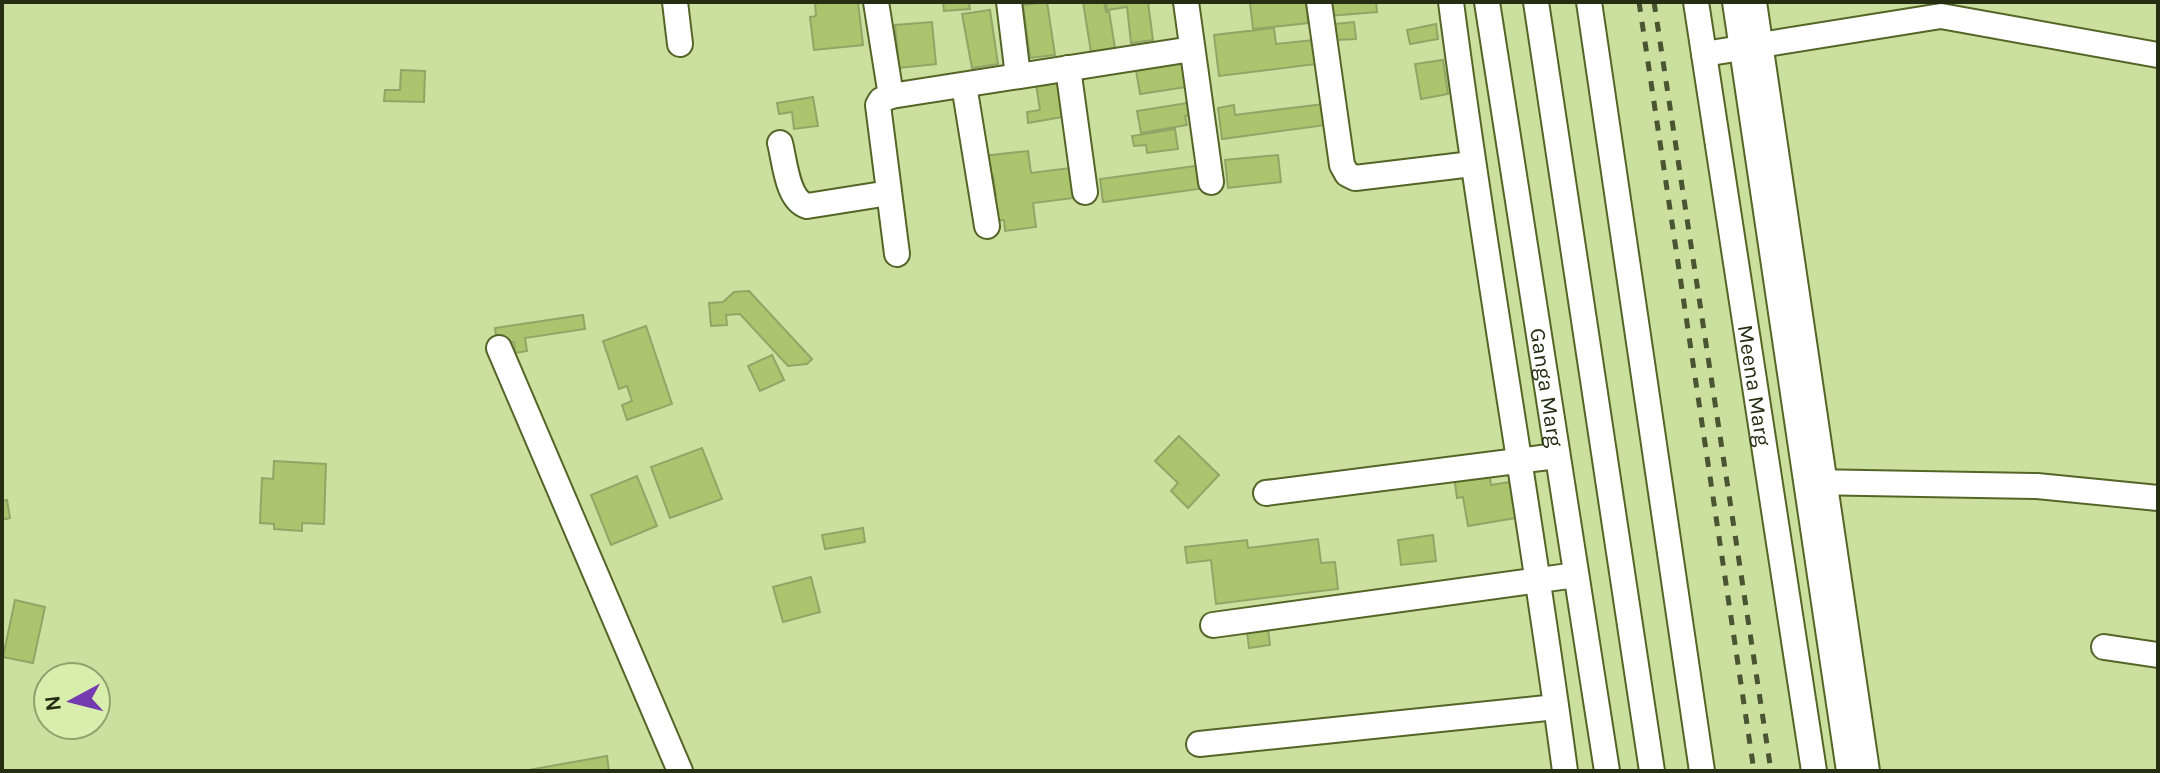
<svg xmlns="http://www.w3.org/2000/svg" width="2160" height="773" font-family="Karla,sans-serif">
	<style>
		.building { fill: #aac56d; stroke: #91a566; stroke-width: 2 }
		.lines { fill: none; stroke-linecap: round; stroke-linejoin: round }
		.minor-casing { stroke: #546528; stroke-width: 28 }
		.minor { stroke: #fff; stroke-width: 24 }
		.rail { stroke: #4a5432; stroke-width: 5; stroke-dasharray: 10 10; stroke-linecap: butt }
		.labels { text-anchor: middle; stroke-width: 6; stroke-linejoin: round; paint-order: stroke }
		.street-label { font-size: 22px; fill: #252d13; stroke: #d8eeac }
	</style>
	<rect width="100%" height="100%" fill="#cbe09f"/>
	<!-- building -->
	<path class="building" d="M 815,2 L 858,2 L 863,45 L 814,50 L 810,17 L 816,16 Z
		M 943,2 L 969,2 L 970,9 L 944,11 Z
		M 1047,2 L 1055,55 L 1030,58 L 1023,5 Z
		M 1083,2 L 1104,2 L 1106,12 L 1109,11 L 1115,48 L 1091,52 Z
		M 1106,2 L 1148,2 L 1153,40 L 1131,43 L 1127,7 L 1107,10 Z
		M 1306,2 L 1308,23 L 1253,29 L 1250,3 Z
		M 1328,2 L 1376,2 L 1377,12 L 1329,16 Z
		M 990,10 L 998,64 L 972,68 L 962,14 Z
		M 932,22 L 936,64 L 899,68 L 895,25 Z
		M 1354,22 L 1356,39 L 1336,40 L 1335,24 Z
		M 1436,24 L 1438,39 L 1410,44 L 1407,30 Z
		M 1274,28 L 1276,44 L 1313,40 L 1316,64 L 1219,76 L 1214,35 Z
		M 1443,60 L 1448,94 L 1421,99 L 1415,64 Z
		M 1190,62 L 1193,86 L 1140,94 L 1136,70 Z
		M 401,70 L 425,71 L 424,102 L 384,101 L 385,90 L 400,90 Z
		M 1062,80 L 1068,116 L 1028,123 L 1027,112 L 1040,110 L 1036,84 Z
		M 813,97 L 818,126 L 794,129 L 792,112 L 779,114 L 777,103 Z
		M 1194,102 L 1196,114 L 1185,116 L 1187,125 L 1141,133 L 1137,111 Z
		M 1323,104 L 1326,125 L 1222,139 L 1218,108 L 1234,105 L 1235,115 Z
		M 1175,129 L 1178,149 L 1147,153 L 1146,145 L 1134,146 L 1132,136 Z
		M 1028,151 L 1031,173 L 1070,168 L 1074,198 L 1033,203 L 1036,227 L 1005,231 L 1004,220 L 993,221 L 989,197 L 996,196 L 993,176 L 985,177 L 983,156 Z
		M 1278,155 L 1281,182 L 1228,188 L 1225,160 Z
		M 1203,165 L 1206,188 L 1103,202 L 1100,179 Z
		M 749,291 L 812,359 L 807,364 L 788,366 L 740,314 L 726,315 L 727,325 L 711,326 L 709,303 L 723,302 L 734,292 Z
		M 583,315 L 585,329 L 525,338 L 527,351 L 515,353 L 514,342 L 497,344 L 495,328 Z
		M 646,326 L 672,404 L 627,420 L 622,405 L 632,401 L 627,386 L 619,389 L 603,341 Z
		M 772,355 L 784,380 L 760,391 L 748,366 Z
		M 1179,436 L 1219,475 L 1188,508 L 1171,491 L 1178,483 L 1155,461 Z
		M 702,448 L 722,499 L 670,518 L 651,467 Z
		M 274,461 L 326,464 L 324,524 L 302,523 L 302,531 L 274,529 L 274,524 L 260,523 L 262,478 L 273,479 Z
		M 1489,470 L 1491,485 L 1510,482 L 1516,518 L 1468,526 L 1463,497 L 1457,498 L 1454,476 Z
		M 637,476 L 657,526 L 611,545 L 591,495 Z
		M 7,500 L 10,518 L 2,520 L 2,501 Z
		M 863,528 L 865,542 L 825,549 L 822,535 Z
		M 1433,535 L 1436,561 L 1401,565 L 1398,540 Z
		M 1318,539 L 1321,563 L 1335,562 L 1338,589 L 1216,604 L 1211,560 L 1187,563 L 1185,547 L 1247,540 L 1248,548 Z
		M 811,577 L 820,612 L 783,622 L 773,587 Z
		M 15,600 L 45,607 L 33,663 L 3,657 Z
		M 1268,628 L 1270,645 L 1249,648 L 1247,631 Z
		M 607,756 L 609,771 L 523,771 Z"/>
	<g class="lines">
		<defs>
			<g id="minor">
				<path d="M 675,2 L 680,44"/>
				<path d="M 876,2 L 891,96 L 881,100 L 878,105 L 897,254"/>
				<path d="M 1009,2 L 1018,76"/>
				<path d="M 1186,2 L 1211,182"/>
				<path d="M 1319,2 L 1342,165 L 1347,174 L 1355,178 L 1472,164"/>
				<path d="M 1451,2 C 1484,259 1531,514 1565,771"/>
				<path id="s1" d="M 1487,2 L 1607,771"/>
				<path d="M 1536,2 L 1652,771"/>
				<path d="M 1589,2 L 1702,771"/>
				<path id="s2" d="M 1696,2 L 1814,771"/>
				<path d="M 1735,2 L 1849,771"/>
				<path d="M 1754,2 L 1867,771"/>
				<path d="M 1704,54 L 1941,16 L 2158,55"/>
				<path d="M 1068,68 L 1085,192"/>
				<path d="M 964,85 L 987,226"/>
				<path d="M 891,96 L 1192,49"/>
				<path d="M 780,143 C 785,162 787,200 807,206 L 889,193"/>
				<path d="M 499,348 L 680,771"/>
				<path d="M 1809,482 L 2037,486 L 2158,498"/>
				<path d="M 1266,493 L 1557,456"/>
				<path d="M 1213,625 L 1576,575"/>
				<path d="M 2104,647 L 2158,655"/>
				<path d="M 1199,744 L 1556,707"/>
			</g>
		</defs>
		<!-- minor casing -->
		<use href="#minor" class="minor-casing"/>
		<!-- minor -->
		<use href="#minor" class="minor"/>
		<!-- rail -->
		<path class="rail" d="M 1639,2 L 1754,771
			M 1654,2 L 1771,771"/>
	</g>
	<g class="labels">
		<!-- street labels -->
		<g class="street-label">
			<text dy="8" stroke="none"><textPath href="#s2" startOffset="388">Meena Marg</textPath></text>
			<text dy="8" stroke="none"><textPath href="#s1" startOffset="390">Ganga Marg</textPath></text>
		</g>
	</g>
	<!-- border -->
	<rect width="2160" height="773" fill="none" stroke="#252d13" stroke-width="8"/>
	<!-- north arrow -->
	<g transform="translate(72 701) rotate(263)"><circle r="38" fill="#d8eeac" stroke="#90a16f" stroke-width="2"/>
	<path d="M0-6L14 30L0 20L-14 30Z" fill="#743ab0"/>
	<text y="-12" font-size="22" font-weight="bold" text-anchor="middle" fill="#252d13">N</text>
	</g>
</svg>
